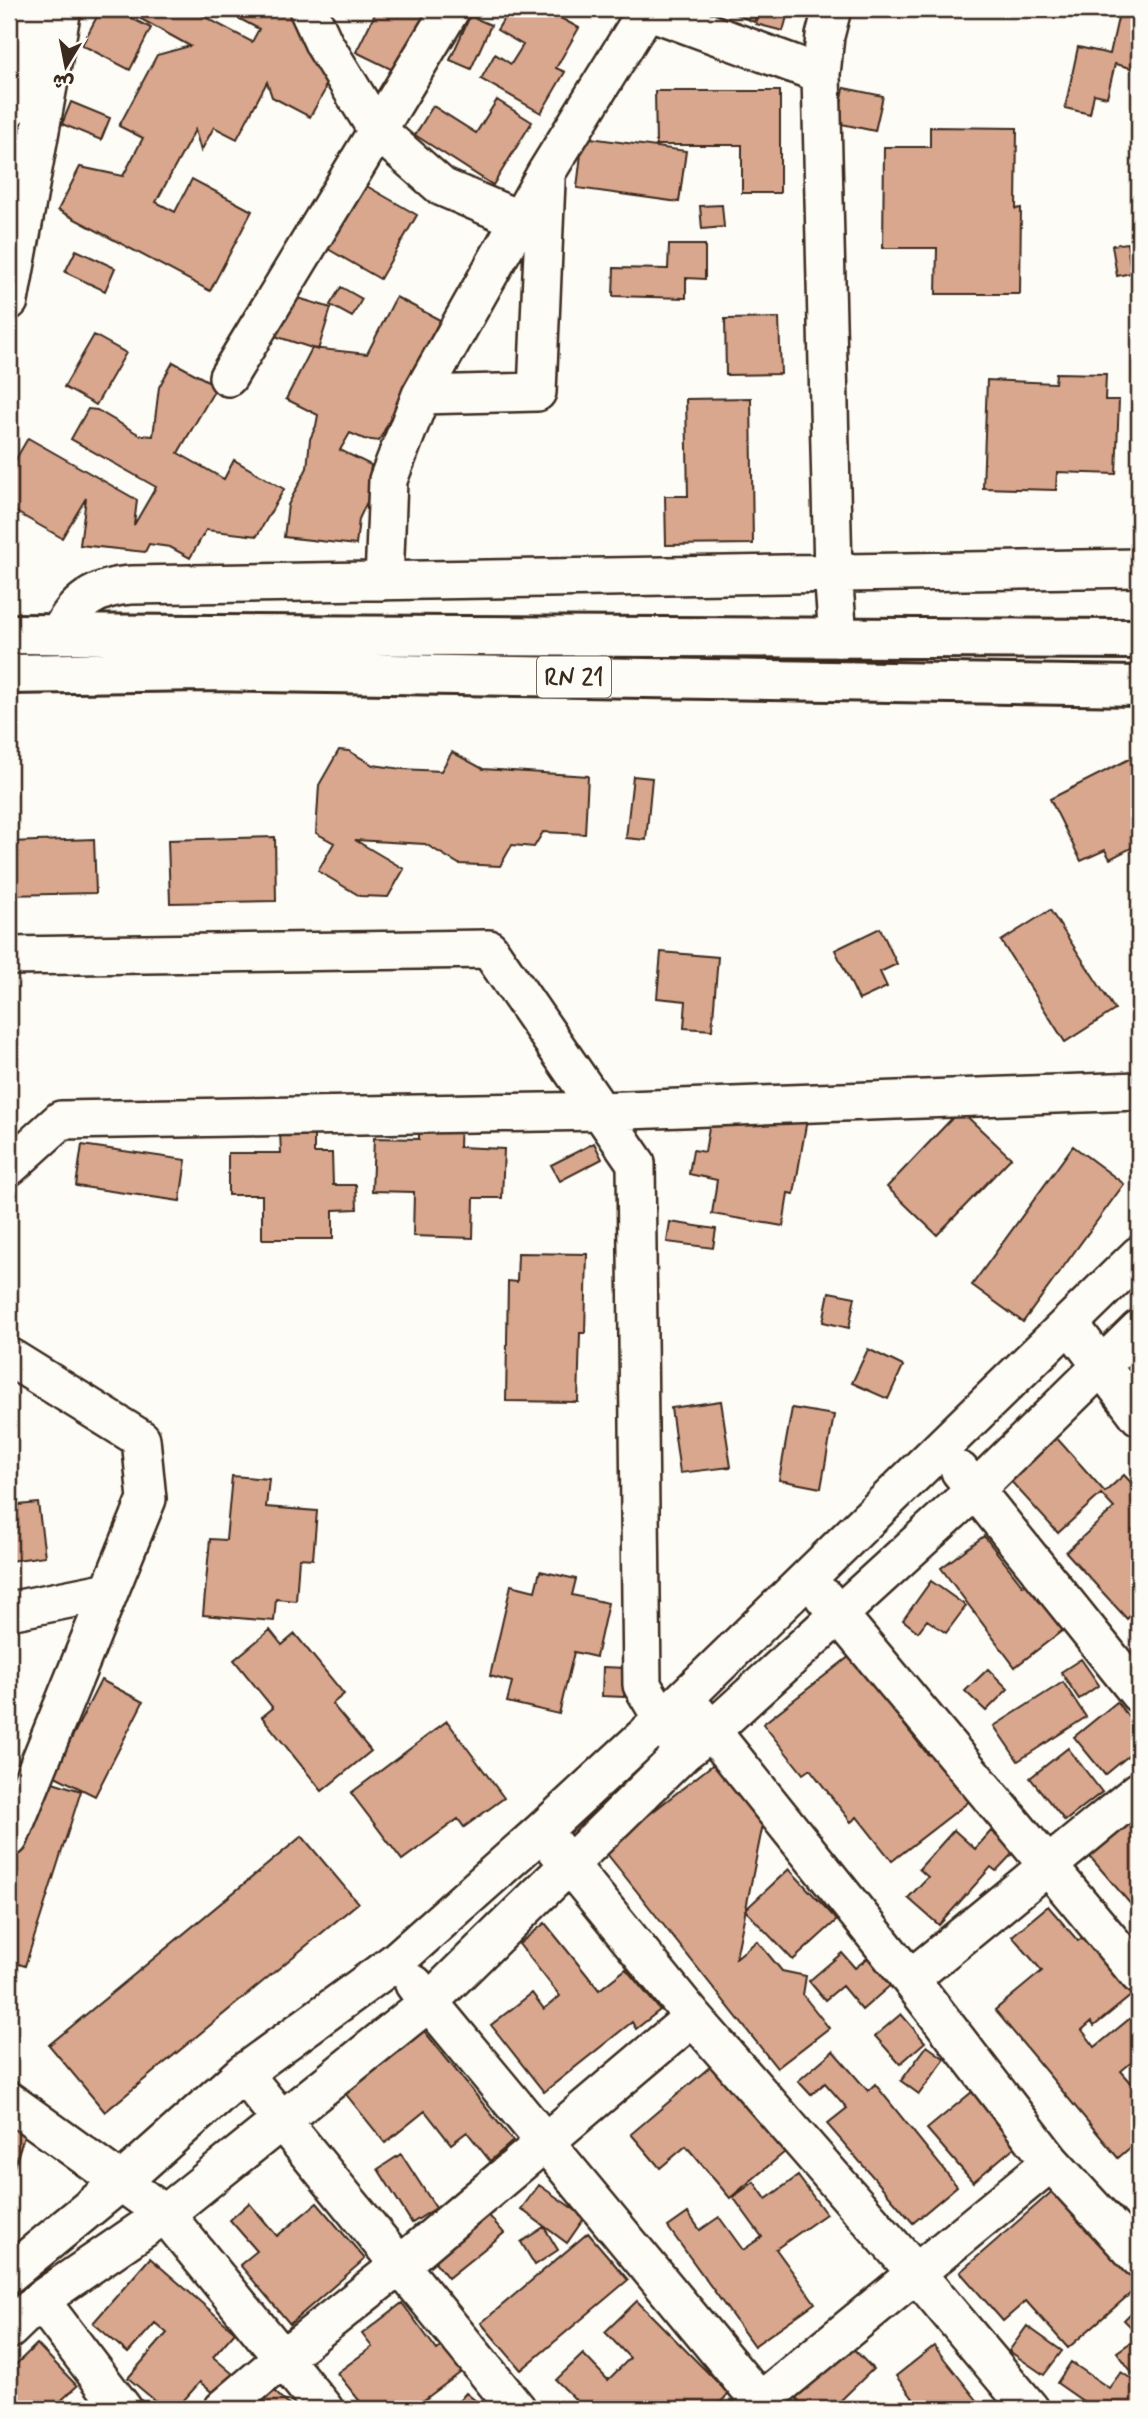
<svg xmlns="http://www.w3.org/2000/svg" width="1148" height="2418" font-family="Mynerve,'Playpen Sans Arabic',sans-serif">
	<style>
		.building { fill: #d9a68e; stroke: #3b2a1e; stroke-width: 2 }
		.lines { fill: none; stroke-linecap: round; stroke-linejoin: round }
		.minor-casing { stroke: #3b2a1e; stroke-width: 42 }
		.primary-casing { stroke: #3b2a1e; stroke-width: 44 }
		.minor { stroke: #fdfcf7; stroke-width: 37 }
		.primary { stroke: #fdfcf7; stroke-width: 38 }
		.labels { text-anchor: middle; stroke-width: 7; stroke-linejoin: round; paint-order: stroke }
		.shield { fill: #fdfcf7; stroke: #75695f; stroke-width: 2 }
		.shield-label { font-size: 24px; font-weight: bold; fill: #3b2a1e }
	</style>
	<rect width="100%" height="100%" fill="#fdfcf7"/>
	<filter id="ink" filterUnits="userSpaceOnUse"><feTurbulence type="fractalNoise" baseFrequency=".0143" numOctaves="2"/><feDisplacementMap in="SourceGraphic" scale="14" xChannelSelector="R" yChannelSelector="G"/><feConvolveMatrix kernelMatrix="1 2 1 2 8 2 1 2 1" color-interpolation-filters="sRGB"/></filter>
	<g filter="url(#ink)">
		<!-- building -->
		<path class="building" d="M 101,9 L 113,9 L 151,28 L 130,70 L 82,45 Z
			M 123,9 L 190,9 L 252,42 L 259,29 L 221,9 L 310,9 L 328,71 L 324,92 L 310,117 L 272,97 L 267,82 L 237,139 L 214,127 L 201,151 L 195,130 L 156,202 L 175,212 L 192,179 L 252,211 L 210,291 L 58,210 L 80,167 L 123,176 L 143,138 L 119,126 L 157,55 L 190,46 Z
			M 364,9 L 436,9 L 403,75 L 356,52 L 375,14 Z
			M 510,9 L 544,9 L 579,28 L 556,68 L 565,72 L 541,113 L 481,79 L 495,54 L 511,64 L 523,45 L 497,30 Z
			M 723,9 L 760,9 L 754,22 Z
			M 760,9 L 775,9 L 788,13 L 783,31 L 756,24 Z
			M 1120,9 L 1139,9 L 1139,70 L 1115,64 L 1107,97 L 1094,94 L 1090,114 L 1065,108 L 1078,47 L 1110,54 Z
			M 470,16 L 491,25 L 471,69 L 450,60 Z
			M 844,88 L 883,96 L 875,131 L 837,123 Z
			M 655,91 L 780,91 L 780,193 L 742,193 L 742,145 L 656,145 Z
			M 497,100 L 532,122 L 493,185 L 415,135 L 433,106 L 476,133 Z
			M 71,102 L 110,118 L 101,140 L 62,124 Z
			M 930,127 L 1017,128 L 1016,209 L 1021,208 L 1020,294 L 936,294 L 937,248 L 883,248 L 884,147 L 930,147 Z
			M 583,137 L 686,151 L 679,202 L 577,188 Z
			M 358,181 L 417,215 L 380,279 L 321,245 Z
			M 722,205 L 724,227 L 702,229 L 700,206 Z
			M 1127,243 L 1131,273 L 1117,276 L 1112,245 Z
			M 669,245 L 705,245 L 705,279 L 686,278 L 686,298 L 613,296 L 614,268 L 668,269 Z
			M 76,250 L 115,268 L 105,291 L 65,272 Z
			M 341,287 L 362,299 L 352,317 L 330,305 Z
			M 288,295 L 331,308 L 318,350 L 275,336 Z
			M 396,297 L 440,320 L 379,441 L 364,439 L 350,433 L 340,450 L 371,465 L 367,502 L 359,519 L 356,545 L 284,537 L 288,505 L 307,468 L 310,439 L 316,426 L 318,415 L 286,399 L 312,348 L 367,354 Z
			M 779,318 L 781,374 L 726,375 L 725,319 Z
			M 94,335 L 126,353 L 96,405 L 64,387 Z
			M 173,362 L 217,386 L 178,453 L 224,479 L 234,460 L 284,489 L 257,536 L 206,530 L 190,558 L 170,547 L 149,544 L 145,552 L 80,545 L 86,498 L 62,538 L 9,508 L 9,471 L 28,438 L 137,500 L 134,525 L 156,487 L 71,439 L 88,409 L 97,410 L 140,435 L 153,436 L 159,387 Z
			M 1056,373 L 1106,374 L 1105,400 L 1119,400 L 1116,474 L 1057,472 L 1056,490 L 983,488 L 987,380 L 1055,383 Z
			M 751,398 L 753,544 L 666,545 L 665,496 L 688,496 L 686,399 Z
			M 339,750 L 349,751 L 373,765 L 402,769 L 441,771 L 452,752 L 483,769 L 588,776 L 585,834 L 543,832 L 534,847 L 512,845 L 500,866 L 459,864 L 425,844 L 355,840 L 404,869 L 388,897 L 360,896 L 318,871 L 334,843 L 316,833 L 319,785 Z
			M 1135,756 L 1139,765 L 1139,844 L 1110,859 L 1105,850 L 1081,861 L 1050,799 Z
			M 633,776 L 652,778 L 646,840 L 626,838 Z
			M 275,837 L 276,901 L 170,903 L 168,840 Z
			M 94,839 L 96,893 L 9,895 L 9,842 Z
			M 1050,910 L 1115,1010 L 1065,1042 L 1001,941 Z
			M 880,928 L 897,964 L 880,972 L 887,987 L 859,1000 L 835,950 Z
			M 661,952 L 718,957 L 712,1030 L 684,1028 L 686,1001 L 657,998 Z
			M 713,1103 L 807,1119 L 794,1194 L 788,1193 L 783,1226 L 712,1214 L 717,1180 L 689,1174 L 693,1150 L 705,1152 Z
			M 960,1110 L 1011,1158 L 937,1235 L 887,1187 Z
			M 419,1115 L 460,1117 L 459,1147 L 504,1149 L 502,1198 L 474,1198 L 473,1238 L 413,1236 L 414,1192 L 372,1191 L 374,1138 L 419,1139 Z
			M 280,1132 L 314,1132 L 314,1153 L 332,1153 L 333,1185 L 356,1185 L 357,1209 L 333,1210 L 333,1239 L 262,1239 L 262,1195 L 228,1195 L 228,1153 L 281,1153 Z
			M 594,1143 L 602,1159 L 560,1181 L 551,1165 Z
			M 82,1145 L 186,1160 L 180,1201 L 76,1186 Z
			M 1073,1146 L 1124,1184 L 1023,1322 L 972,1285 Z
			M 670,1222 L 716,1229 L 713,1248 L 667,1242 Z
			M 518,1253 L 587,1254 L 585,1333 L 580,1333 L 578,1402 L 506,1401 L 508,1281 L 517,1282 Z
			M 829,1292 L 855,1297 L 849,1328 L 823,1322 Z
			M 868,1349 L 903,1366 L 888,1399 L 852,1383 Z
			M 721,1401 L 731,1467 L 680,1473 L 671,1408 Z
			M 792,1408 L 834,1415 L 821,1488 L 779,1480 Z
			M 1045,1425 L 1105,1492 L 1124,1475 L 1139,1491 L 1139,1523 L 1132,1530 L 1139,1538 L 1139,1607 L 1127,1619 L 1066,1552 L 1114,1508 L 1101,1494 L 1058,1533 L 998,1467 Z
			M 232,1476 L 269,1479 L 266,1507 L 317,1511 L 313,1559 L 299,1558 L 296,1601 L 276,1599 L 274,1621 L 203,1615 L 210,1539 L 226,1540 Z
			M 38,1503 L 45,1556 L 9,1561 L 9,1506 Z
			M 984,1536 L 1023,1586 L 1027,1584 L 1063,1630 L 1015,1667 L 941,1568 Z
			M 540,1571 L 576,1579 L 572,1595 L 608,1603 L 596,1657 L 574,1652 L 559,1714 L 507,1702 L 512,1682 L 490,1676 L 511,1585 L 535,1591 Z
			M 931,1581 L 966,1606 L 946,1633 L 927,1620 L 918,1632 L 903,1620 Z
			M 270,1630 L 282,1645 L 295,1634 L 344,1694 L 332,1704 L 371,1751 L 322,1791 L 262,1717 L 273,1708 L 234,1660 Z
			M 850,1656 L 928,1755 L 933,1752 L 971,1800 L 892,1861 L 857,1817 L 851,1822 L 810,1769 L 803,1774 L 763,1724 Z
			M 1081,1659 L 1099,1685 L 1079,1699 L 1061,1672 Z
			M 603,1667 L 626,1668 L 624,1697 L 602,1696 Z
			M 988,1669 L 1008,1689 L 986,1711 L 965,1691 Z
			M 101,1680 L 143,1702 L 95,1796 L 53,1775 Z
			M 1063,1682 L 1086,1717 L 1018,1761 L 994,1726 Z
			M 1117,1702 L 1139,1730 L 1139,1747 L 1105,1775 L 1074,1737 Z
			M 447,1721 L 504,1798 L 464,1827 L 458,1819 L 402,1860 L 351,1793 Z
			M 1068,1748 L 1102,1792 L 1065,1821 L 1030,1778 Z
			M 716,1762 L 765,1814 L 736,1958 L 757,1941 L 782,1971 L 806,1976 L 803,1995 L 829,2028 L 777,2068 L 604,1850 Z
			M 40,1778 L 81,1791 L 25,1966 L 9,1961 L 9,1875 Z
			M 1128,1803 L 1139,1816 L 1139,1914 L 1080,1845 Z
			M 954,1830 L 975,1849 L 991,1831 L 1014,1852 L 996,1871 L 991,1867 L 939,1925 L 908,1898 L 928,1877 L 919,1869 Z
			M 302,1836 L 358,1903 L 105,2112 L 49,2045 Z
			M 789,1869 L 837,1920 L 793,1960 L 745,1910 Z
			M 1048,1906 L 1078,1941 L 1089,1931 L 1138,1990 L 1094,2026 L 1091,2022 L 1082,2030 L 1095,2047 L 1133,2016 L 1139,2023 L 1139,2056 L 1121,2071 L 1135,2087 L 1139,2083 L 1139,2140 L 1118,2158 L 995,2010 L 1042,1971 L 1012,1936 Z
			M 545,1923 L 599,1990 L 626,1969 L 660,2010 L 636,2029 L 632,2022 L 544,2092 L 491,2025 L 532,1993 L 544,2009 L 560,1996 L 519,1944 Z
			M 842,1953 L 855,1968 L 869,1957 L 892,1984 L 862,2010 L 842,1986 L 825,2000 L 809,1981 Z
			M 901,2014 L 925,2042 L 900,2064 L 875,2036 Z
			M 421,2027 L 513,2141 L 490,2161 L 467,2132 L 451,2144 L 425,2111 L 385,2143 L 341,2088 Z
			M 927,2046 L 945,2059 L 919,2094 L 901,2081 Z
			M 833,2051 L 868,2091 L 875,2084 L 957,2186 L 913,2223 L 827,2124 L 847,2108 L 825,2083 L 811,2095 L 798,2081 Z
			M 711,2066 L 785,2152 L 730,2198 L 686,2146 L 660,2168 L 631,2134 Z
			M 978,2087 L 1024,2139 L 973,2182 L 927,2129 Z
			M 9,2127 L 25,2133 L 9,2183 Z
			M 401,2154 L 436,2208 L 412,2223 L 378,2169 Z
			M 798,2176 L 826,2214 L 776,2249 L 815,2303 L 754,2346 L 668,2227 L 688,2213 L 700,2230 L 719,2217 L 743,2250 L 762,2237 L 733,2197 L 754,2182 L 766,2199 Z
			M 1064,2181 L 1139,2272 L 1139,2286 L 1068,2348 L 1026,2301 L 1003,2321 L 960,2272 Z
			M 539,2185 L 585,2217 L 567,2243 L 521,2209 Z
			M 249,2203 L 277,2236 L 317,2203 L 365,2259 L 290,2324 L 240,2265 L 257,2251 L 230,2220 Z
			M 486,2212 L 504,2233 L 448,2278 L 431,2257 Z
			M 544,2227 L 558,2250 L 535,2265 L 521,2242 Z
			M 588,2233 L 628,2280 L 521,2370 L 481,2323 Z
			M 150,2258 L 235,2332 L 213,2357 L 233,2374 L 215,2395 L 200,2382 L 176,2409 L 165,2409 L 128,2378 L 167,2333 L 155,2323 L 128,2353 L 93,2323 Z
			M 637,2301 L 729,2394 L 713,2409 L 581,2409 L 583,2407 L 556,2380 L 583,2354 L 608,2380 L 630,2358 L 605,2332 Z
			M 402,2303 L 437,2350 L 444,2344 L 464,2370 L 412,2409 L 366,2409 L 337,2373 L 372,2347 L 362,2334 Z
			M 1139,2305 L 1139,2335 L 1124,2320 Z
			M 1027,2326 L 1062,2351 L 1044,2375 L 1009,2351 Z
			M 839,2334 L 873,2369 L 832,2409 L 807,2409 L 785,2387 Z
			M 1136,2339 L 1139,2344 L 1139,2382 L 1117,2352 Z
			M 37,2344 L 77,2386 L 52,2409 L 9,2409 L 9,2371 Z
			M 934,2346 L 984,2409 L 921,2409 L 896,2376 Z
			M 1071,2362 L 1109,2388 L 1121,2372 L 1139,2384 L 1139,2409 L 1083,2409 L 1087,2404 L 1057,2383 Z
			M 272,2389 L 293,2409 L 252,2409 Z
			M 466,2393 L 486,2409 L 452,2409 Z"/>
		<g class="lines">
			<defs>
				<path id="minor" d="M 308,9 L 324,44 L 377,130 L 442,187 L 520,220
					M 832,9 L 825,36 L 821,74 L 833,572 L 838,638
					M 9,108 L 28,9
					M 9,301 L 62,9
					M 228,377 L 451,9
					M 421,395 L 537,392 L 546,181
					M 384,581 L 388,480 L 421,395 L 546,173 L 647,10 L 821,74
					M 60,633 C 74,602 97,587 131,585 L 1139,568
					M 9,956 L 489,949 L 636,1163 L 642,1685 L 675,1740
					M 9,1167 L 61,1120 L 600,1111 L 1139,1091
					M 1069,1323 L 1139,1416
					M 9,1357 L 141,1439 L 147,1499 L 9,1838
					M 960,1471 L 1139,1694
					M 824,1597 L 1139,1975
					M 9,1611 L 109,1591
					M 697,1713 L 910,1979 L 1051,2162 L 1139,2258
					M 554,1846 L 693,2017 L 916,2273 L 1030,2409
					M 910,1979 L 1139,1791
					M 414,1984 L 766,2409
					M 243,2073 L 517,2409
					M 9,2101 L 165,2214 L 324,2409
					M 9,2274 L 121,2182 L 243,2073 L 395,1962 L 542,1831 L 663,1719 L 1139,1255
					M 40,2300 L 123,2409
					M 9,2330 L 40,2300 L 165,2214 L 429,2002 L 683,1753 L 711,1731 L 975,1490 L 1139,1329
					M 223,2409 L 283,2358 L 400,2265 L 693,2017
					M 751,2409 L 1051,2162"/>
				<path id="primary" d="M 9,634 L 1139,639
					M 9,674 L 203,671 L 1139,686"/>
			</defs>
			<!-- minor casing -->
			<use href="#minor" class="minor-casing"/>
			<!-- primary casing -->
			<use href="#primary" class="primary-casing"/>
			<!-- minor -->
			<use href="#minor" class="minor"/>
			<!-- primary -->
			<use href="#primary" class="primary"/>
		</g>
	</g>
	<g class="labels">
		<!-- shield labels -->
		<rect class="shield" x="537" y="656.5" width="74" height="41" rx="5"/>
		<g class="shield-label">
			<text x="574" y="685">RN 21</text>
		</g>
	</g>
	<!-- margin -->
	<rect width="1148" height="2418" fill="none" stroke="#fdfcf7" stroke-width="35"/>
	<rect x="18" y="18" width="1113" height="2383" fill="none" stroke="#3b2a1e" stroke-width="2.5" filter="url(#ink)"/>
	<!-- north arrow -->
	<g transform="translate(66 66) rotate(190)" stroke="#fdfcf7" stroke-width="5" paint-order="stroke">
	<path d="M0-5L12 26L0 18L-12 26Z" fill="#3b2a1e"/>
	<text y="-10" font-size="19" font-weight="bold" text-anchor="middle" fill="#3b2a1e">ش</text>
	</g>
</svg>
